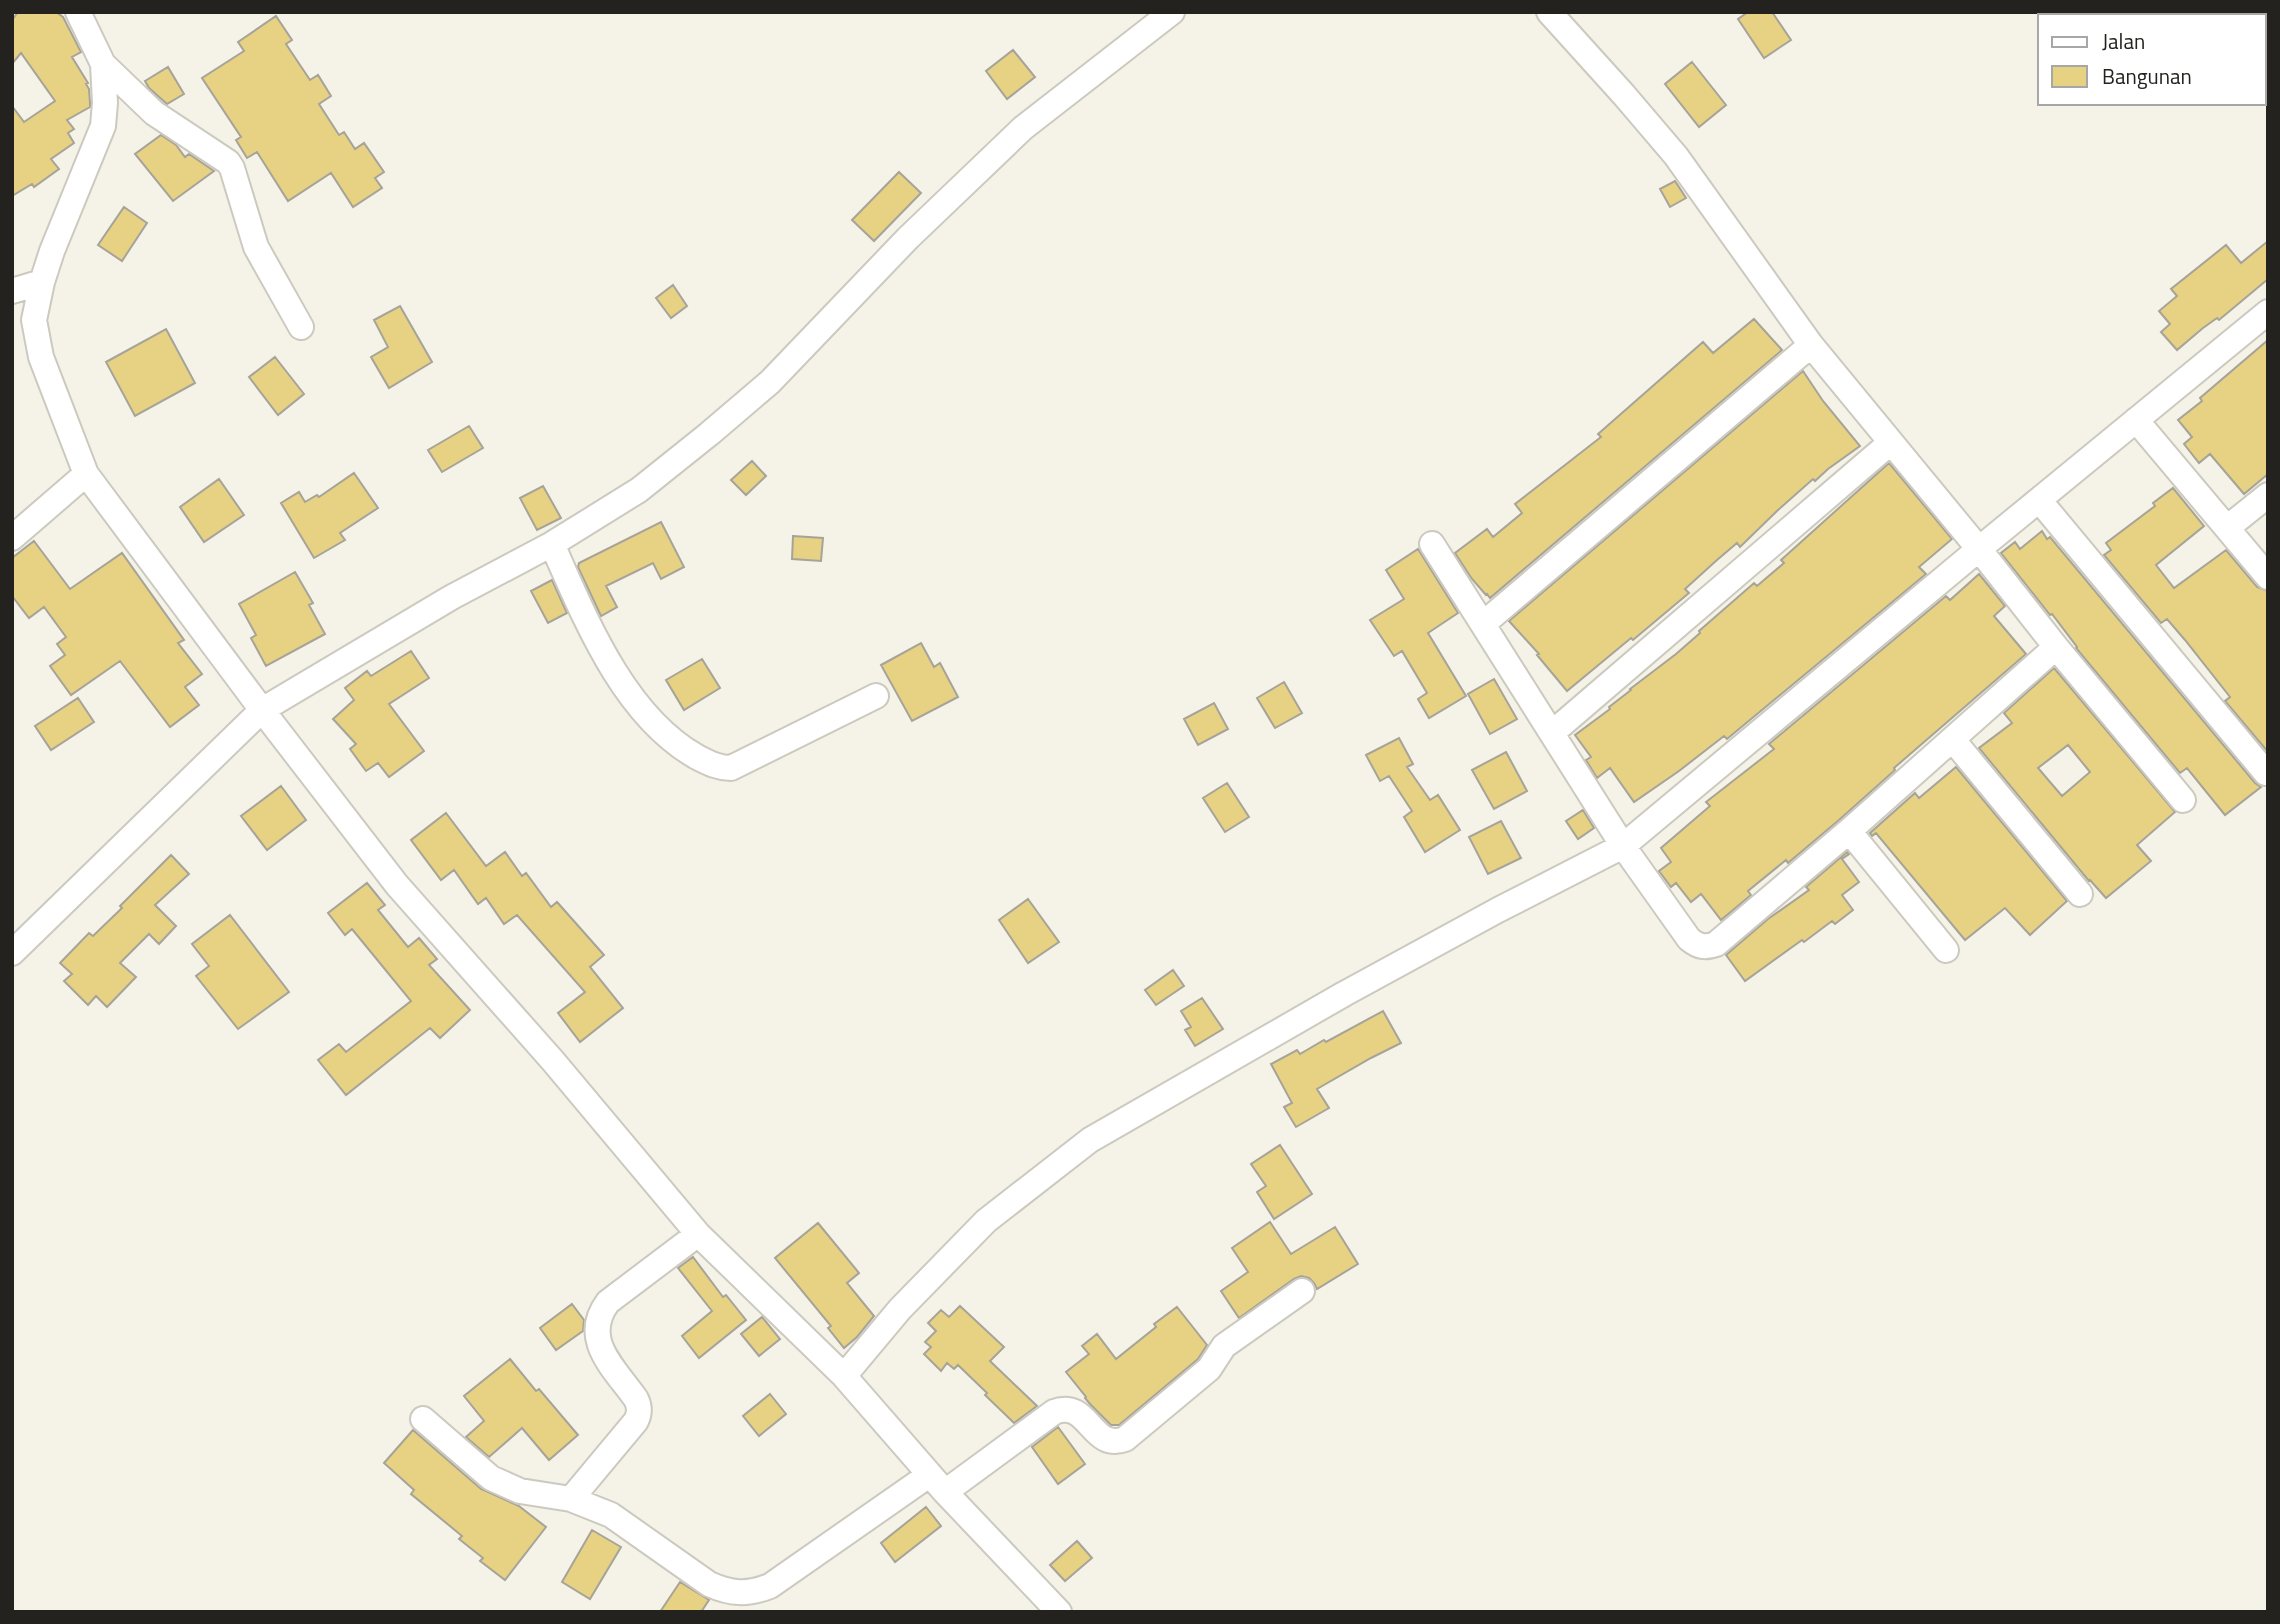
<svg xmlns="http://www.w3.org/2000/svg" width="2280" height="1624" font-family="'Titillium Web',sans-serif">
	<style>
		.building { fill: #e7d182; stroke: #a6a399; stroke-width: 2; fill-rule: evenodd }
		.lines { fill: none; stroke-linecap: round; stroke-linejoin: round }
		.minor-casing { stroke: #ccc9bf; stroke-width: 28 }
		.minor { stroke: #fff; stroke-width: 24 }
	</style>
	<rect width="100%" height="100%" fill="#f5f3e8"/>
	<!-- building -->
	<path class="building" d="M 18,12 L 56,12 L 63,17 L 81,52 L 72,57 L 88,83 L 86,84 L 89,89 L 90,103 L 90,107 L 67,120 L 74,129 L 68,133 L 74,143 L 51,159 L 59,169 L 34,187 L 32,184 L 12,196 L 12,106 L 24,122 L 55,101 L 21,53 L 12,64 L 12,20 Z
		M 1748,12 L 1772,12 L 1791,40 L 1764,58 L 1738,19 Z
		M 276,16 L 292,40 L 286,44 L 310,80 L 318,75 L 331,96 L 319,104 L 339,135 L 344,132 L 355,149 L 364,143 L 384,172 L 375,178 L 382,188 L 353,207 L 331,173 L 288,201 L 257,152 L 247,158 L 236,140 L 241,137 L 202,78 L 244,51 L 238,42 Z
		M 1013,50 L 1035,77 L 1007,99 L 986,71 Z
		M 1692,62 L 1726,105 L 1699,127 L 1665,84 Z
		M 168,67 L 184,94 L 167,104 L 149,88 L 145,81 Z
		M 161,135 L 176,145 L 185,157 L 189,154 L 214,171 L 173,201 L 135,154 Z
		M 899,172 L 921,193 L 874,241 L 852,220 Z
		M 1675,181 L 1686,198 L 1670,207 L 1660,189 Z
		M 124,207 L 147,223 L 122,261 L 98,245 Z
		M 2268,241 L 2268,279 L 2219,320 L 2217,318 L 2203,328 L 2177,350 L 2161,332 L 2170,324 L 2159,311 L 2177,296 L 2171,289 L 2226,245 L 2241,263 Z
		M 673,285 L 687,306 L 671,318 L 656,298 Z
		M 400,306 L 432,362 L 389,388 L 371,357 L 388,347 L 374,320 Z
		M 1754,319 L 1782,350 L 1490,598 L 1487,594 L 1486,595 L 1472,579 L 1455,553 L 1487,529 L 1493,537 L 1522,513 L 1515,504 L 1601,437 L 1598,434 L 1703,342 L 1713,353 Z
		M 166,329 L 195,383 L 135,416 L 106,362 Z
		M 2268,340 L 2268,474 L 2244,494 L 2210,454 L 2199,463 L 2184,444 L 2192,437 L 2178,420 L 2202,401 L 2200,398 Z
		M 275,357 L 304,394 L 278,415 L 249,377 Z
		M 1803,371 L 1823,401 L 1860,446 L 1828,469 L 1815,481 L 1813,479 L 1778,510 L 1740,547 L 1737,543 L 1717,560 L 1685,589 L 1689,593 L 1633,640 L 1631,638 L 1567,691 L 1537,655 L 1539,654 L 1509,621 Z
		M 469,426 L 483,448 L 442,472 L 428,450 Z
		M 752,461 L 766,476 L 746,495 L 731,480 Z
		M 1889,463 L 1952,539 L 1919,567 L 1926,574 L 1727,739 L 1724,736 L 1679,771 L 1634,802 L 1610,768 L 1597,778 L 1586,760 L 1591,757 L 1575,735 L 1610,709 L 1609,707 L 1631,690 L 1630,689 L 1676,654 L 1700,633 L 1699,631 L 1754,583 L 1757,586 L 1784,563 L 1781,560 Z
		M 354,473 L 378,508 L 340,533 L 345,540 L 314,558 L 281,503 L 299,492 L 305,502 L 317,495 L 319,497 Z
		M 219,479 L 244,515 L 204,542 L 180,507 Z
		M 543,486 L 561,518 L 537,530 L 520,498 Z
		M 2173,488 L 2204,526 L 2156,565 L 2174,588 L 2226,550 L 2257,587 L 2268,591 L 2268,752 L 2225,701 L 2230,697 L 2185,640 L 2167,619 L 2161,623 L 2104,555 L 2111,550 L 2106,543 L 2155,506 L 2153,503 Z
		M 661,522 L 684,567 L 661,579 L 653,563 L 606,586 L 617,607 L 601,616 L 578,567 L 579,563 Z
		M 2042,531 L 2047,539 L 2050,537 L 2255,783 L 2261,787 L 2225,815 L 2187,768 L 2180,773 L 2076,648 L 2077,647 L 2052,614 L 2050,615 L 2001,553 L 2015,542 L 2020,549 Z
		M 793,536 L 823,538 L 821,561 L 792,559 Z
		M 34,541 L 70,589 L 122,553 L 184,640 L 178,643 L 202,674 L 185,687 L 199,705 L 170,727 L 120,661 L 71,695 L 50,666 L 65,655 L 57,644 L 66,637 L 44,607 L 29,618 L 12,596 L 12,558 Z
		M 1418,549 L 1458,613 L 1428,633 L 1466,696 L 1429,718 L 1418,699 L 1427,693 L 1402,651 L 1394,656 L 1370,620 L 1404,599 L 1386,570 Z
		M 295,572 L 313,603 L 309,605 L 325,634 L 266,666 L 251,638 L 256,635 L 239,604 Z
		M 1979,574 L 2005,606 L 1994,616 L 2026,654 L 1894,768 L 1895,770 L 1839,820 L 1788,863 L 1786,860 L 1748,891 L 1751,895 L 1721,920 L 1701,894 L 1691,902 L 1676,883 L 1671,887 L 1659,871 L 1671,862 L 1661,848 L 1710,806 L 1706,802 L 1774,749 L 1769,744 L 1946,596 L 1950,600 Z
		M 552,580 L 567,613 L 548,623 L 531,591 Z
		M 921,643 L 934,667 L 940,663 L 958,697 L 912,721 L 881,665 Z
		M 411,651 L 429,678 L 389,704 L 424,751 L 389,777 L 378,763 L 366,771 L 350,749 L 356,744 L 333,719 L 354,700 L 345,688 L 367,671 L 371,676 Z
		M 702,659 L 720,688 L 684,710 L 666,680 Z
		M 2054,668 L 2175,812 L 2137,845 L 2151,861 L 2106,898 L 2090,880 L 2089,881 L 1979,748 L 2012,723 L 2004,713 ZM 2068,745 L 2090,772 L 2062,796 L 2038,768 Z
		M 1494,679 L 1517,719 L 1490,734 L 1468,694 Z
		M 1284,682 L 1302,713 L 1275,728 L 1257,698 Z
		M 78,698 L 94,722 L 51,750 L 35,726 Z
		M 1214,703 L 1228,729 L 1198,745 L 1184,719 Z
		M 1399,738 L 1413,764 L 1407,767 L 1430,800 L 1438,795 L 1460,830 L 1425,852 L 1404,817 L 1412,811 L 1389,776 L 1380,781 L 1366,755 Z
		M 1506,752 L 1527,791 L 1494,809 L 1472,770 Z
		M 1956,767 L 2067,901 L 2030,935 L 2005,908 L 1965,940 L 1876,833 L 1872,836 L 1870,833 L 1915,793 L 1919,798 Z
		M 1227,783 L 1249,817 L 1225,832 L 1203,798 Z
		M 281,786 L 306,820 L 267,850 L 241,816 Z
		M 1583,810 L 1594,828 L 1578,839 L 1566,821 Z
		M 446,813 L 486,866 L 505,852 L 522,876 L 526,873 L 551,907 L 557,902 L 604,955 L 590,967 L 623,1008 L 580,1042 L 558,1013 L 585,992 L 517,915 L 504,924 L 486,898 L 478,904 L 454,870 L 441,880 L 411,840 Z
		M 1501,821 L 1521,858 L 1488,874 L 1469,837 Z
		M 1847,852 L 1849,854 L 1842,859 L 1859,882 L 1842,895 L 1853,910 L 1835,924 L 1832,921 L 1804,942 L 1802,940 L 1745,981 L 1726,955 L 1768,919 L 1809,890 L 1806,887 Z
		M 171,855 L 189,874 L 155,905 L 176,926 L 159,944 L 149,934 L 120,963 L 136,977 L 107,1007 L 96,996 L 88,1005 L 64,981 L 72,974 L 60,963 L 89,933 L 93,936 L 122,908 L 120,906 Z
		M 367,883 L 385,905 L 378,910 L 408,947 L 419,938 L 437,959 L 429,965 L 470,1010 L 440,1038 L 430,1028 L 346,1095 L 318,1060 L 339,1044 L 346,1052 L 411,1001 L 352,929 L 345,935 L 328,913 Z
		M 1028,899 L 1059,942 L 1028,963 L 999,920 Z
		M 230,915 L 289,992 L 238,1029 L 196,976 L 209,966 L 192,944 Z
		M 1173,970 L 1184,986 L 1156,1005 L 1145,990 Z
		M 1202,998 L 1223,1029 L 1195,1046 L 1185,1030 L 1191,1027 L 1181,1011 Z
		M 1383,1011 L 1401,1043 L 1371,1058 L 1317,1089 L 1329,1108 L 1296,1127 L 1284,1107 L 1292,1103 L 1271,1064 L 1297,1050 L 1300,1054 L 1324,1040 L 1326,1042 Z
		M 1280,1145 L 1312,1194 L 1274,1219 L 1257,1192 L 1266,1186 L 1251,1164 Z
		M 1270,1222 L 1291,1254 L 1335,1227 L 1358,1264 L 1317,1289 L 1314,1283 L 1309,1278 L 1301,1276 L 1294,1279 L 1239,1318 L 1221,1291 L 1248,1272 L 1232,1248 Z
		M 818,1223 L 859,1273 L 847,1283 L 874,1316 L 857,1337 L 844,1348 L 828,1328 L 831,1326 L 775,1258 Z
		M 693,1257 L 723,1297 L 726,1295 L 746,1320 L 699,1358 L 682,1336 L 712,1311 L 678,1268 Z
		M 572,1304 L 584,1320 L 583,1331 L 556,1350 L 540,1328 Z
		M 960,1306 L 1004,1347 L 990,1361 L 1037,1406 L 1014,1423 L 985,1395 L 987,1393 L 958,1365 L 954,1369 L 947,1363 L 941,1371 L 924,1354 L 931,1347 L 925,1342 L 936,1331 L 928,1323 L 941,1310 L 949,1317 Z
		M 1177,1307 L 1207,1345 L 1198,1359 L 1119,1425 L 1111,1425 L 1090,1404 L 1085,1398 L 1086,1397 L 1066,1372 L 1089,1354 L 1082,1346 L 1097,1334 L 1116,1359 L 1156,1327 L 1154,1324 Z
		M 762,1317 L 780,1339 L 759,1356 L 741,1334 Z
		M 510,1359 L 536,1391 L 539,1389 L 578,1435 L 549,1460 L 522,1428 L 489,1457 L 466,1437 L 484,1421 L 464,1396 Z
		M 770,1394 L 786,1414 L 759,1436 L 743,1416 Z
		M 1058,1427 L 1085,1464 L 1058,1484 L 1032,1447 Z
		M 413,1430 L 481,1489 L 519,1506 L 546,1527 L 505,1580 L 480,1561 L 483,1558 L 459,1539 L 462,1536 L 411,1494 L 414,1490 L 384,1463 Z
		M 926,1507 L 941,1526 L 895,1562 L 881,1543 Z
		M 592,1530 L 621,1547 L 590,1599 L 562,1582 Z
		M 1077,1541 L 1092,1558 L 1065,1581 L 1050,1565 Z
		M 680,1582 L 709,1600 L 701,1612 L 660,1612 Z"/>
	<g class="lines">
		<defs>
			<path id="minor" d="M 78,12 L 103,64 L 105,103 L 103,126 L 52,251 L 42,282 L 34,320 L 41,357 L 86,474 L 262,710 L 397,885 L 553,1061 L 698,1234 L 844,1376 L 945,1492 L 1059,1612
				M 103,64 L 154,113 L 228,162 L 232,168 L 256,247 L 301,327
				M 12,291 L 42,282
				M 2136,420 L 2268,577
				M 2039,500 L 2266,773
				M 2227,528 L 2268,495
				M 12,538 L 86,474
				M 552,544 C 585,618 623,715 697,757 C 709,763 718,768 731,768 L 876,696
				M 1432,544 L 1623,846 L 1689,939 C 1699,947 1705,948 1716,944 L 1849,831 L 2056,647
				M 1483,624 L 1811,345
				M 1552,733 L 1890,443
				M 1953,740 L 2080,894
				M 2183,800 L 2056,647 L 1979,549 L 2268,312
				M 1849,831 L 1946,950
				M 12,953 L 262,710 L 452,597 L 552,544 L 639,490 L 709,434 L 770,382 L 908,238 L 1023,128 L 1172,12
				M 844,1376 L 900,1309 L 986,1221 L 1090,1140 L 1344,994 L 1498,910 L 1623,846 L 1979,549 L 1811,345 L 1676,156 L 1624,95 L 1549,12
				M 423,1419 L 491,1478 L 520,1491 L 571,1499 L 611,1515 L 709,1584 C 731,1594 747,1595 770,1586 L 929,1475
				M 945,1492 L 1054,1412 C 1089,1398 1091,1452 1125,1439 L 1209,1369 L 1224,1346 L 1302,1291
				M 571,1499 L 636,1421 C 640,1413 640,1407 636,1399 C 614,1368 580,1339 608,1302 L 698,1234"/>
		</defs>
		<!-- minor casing -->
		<use href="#minor" class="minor-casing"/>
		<!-- minor -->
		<use href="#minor" class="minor"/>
	</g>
	<!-- border -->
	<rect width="2280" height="1624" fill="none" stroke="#23221e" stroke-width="28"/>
	<!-- legend -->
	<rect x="2038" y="14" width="228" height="91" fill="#ffffff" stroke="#a7a7a5" stroke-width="2"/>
	<rect x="2052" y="37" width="35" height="10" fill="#ffffff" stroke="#a7a7a5" stroke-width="2"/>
	<text x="2102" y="49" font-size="21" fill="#23221e">Jalan</text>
	<rect x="2052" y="66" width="35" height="21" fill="#e7d182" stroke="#a7a7a5" stroke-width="2"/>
	<text x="2102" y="84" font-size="21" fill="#23221e">Bangunan</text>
</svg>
